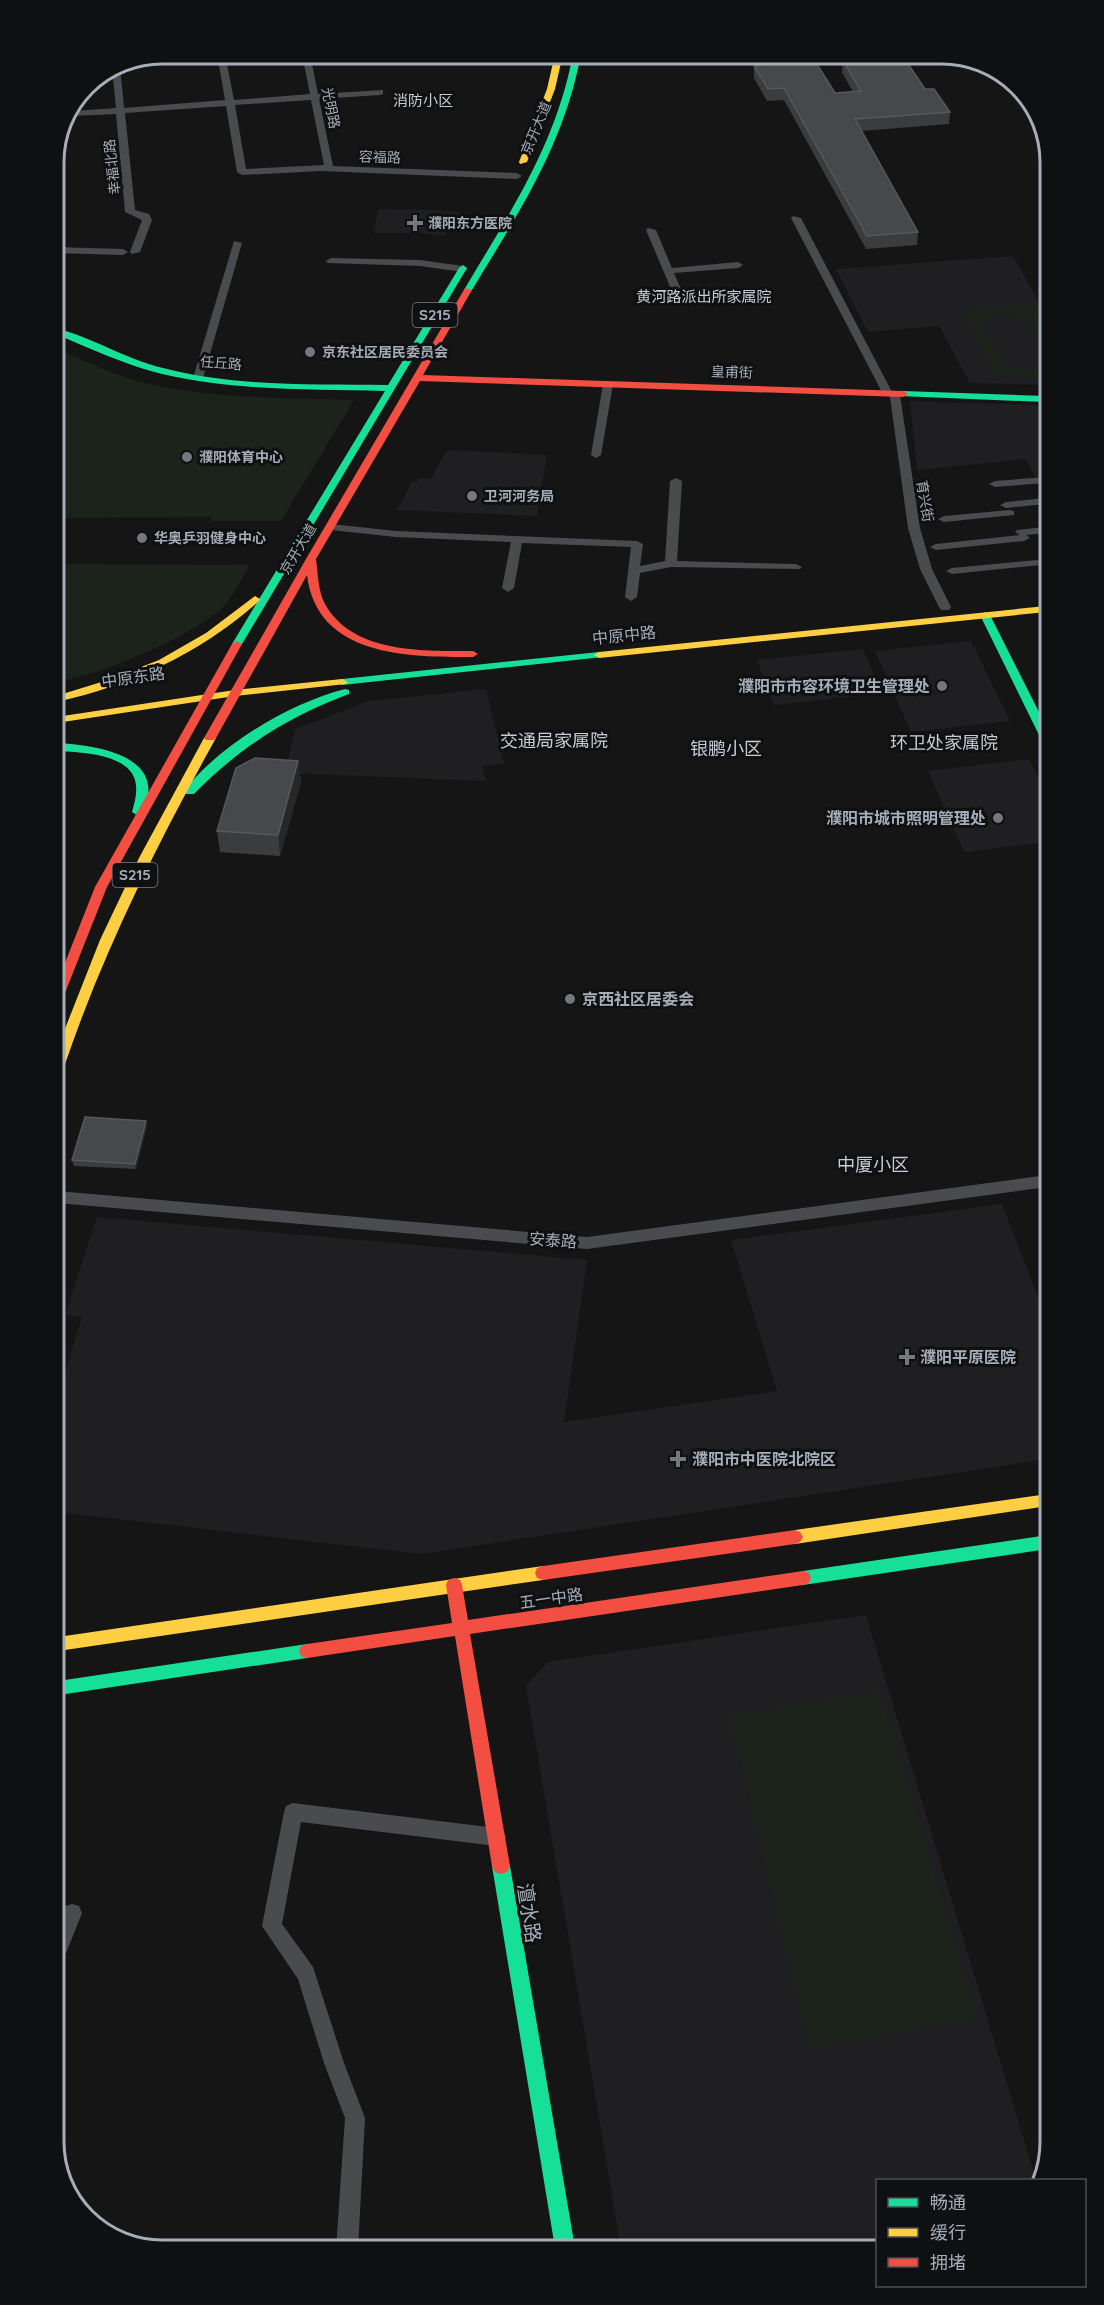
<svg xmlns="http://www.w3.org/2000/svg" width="1104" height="2305" font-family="Quicksand,'Noto Sans SC',sans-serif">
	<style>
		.built { fill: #1f1f22 }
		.green { fill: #1b231b }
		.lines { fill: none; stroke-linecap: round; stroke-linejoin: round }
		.street { fill: #494b4f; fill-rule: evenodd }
		.fast { fill: #16e098; fill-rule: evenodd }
		.slow { fill: #ffcf43; fill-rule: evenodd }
		.jam { fill: #f24e42; fill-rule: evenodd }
		.wall { fill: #3b3c3e }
		.shaded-wall { fill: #272729 }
		.building { fill: #46484b; stroke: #55585c; stroke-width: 1.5 }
		.poi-dot { fill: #73787f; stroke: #0f1011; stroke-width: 2 }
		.labels { text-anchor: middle; stroke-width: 6; stroke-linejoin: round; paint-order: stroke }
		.far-street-label { font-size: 14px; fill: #a5adb8; stroke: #0f1011 }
		.far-poi-label { font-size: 14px; font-weight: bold; fill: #a5adb8; stroke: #0f1011; text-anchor: start }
		.far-neighbourhood-label { font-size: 15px; fill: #c6cbd4; stroke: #0f1011 }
		.shield { fill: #0f1011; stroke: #787e86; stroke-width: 1.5 }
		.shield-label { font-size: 15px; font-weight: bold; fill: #a5adb8 }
		.street-label { font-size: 16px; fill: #a5adb8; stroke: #0f1011 }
		.poi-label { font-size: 16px; font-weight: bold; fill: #a5adb8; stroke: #0f1011; text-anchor: start }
		.neighbourhood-label { font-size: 18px; fill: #c6cbd4; stroke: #0f1011 }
		.near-street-label { font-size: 20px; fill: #a5adb8; stroke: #0f1011 }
		.rim { fill: none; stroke: #a5adb8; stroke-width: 3 }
	</style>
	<rect width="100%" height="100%" fill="#151516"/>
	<!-- built -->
	<path class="built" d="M 378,209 L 437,210 L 462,213 L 444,236 L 421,233 L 374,233 Z
		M 1013,256 L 1045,313 L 1045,385 L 970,383 L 939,326 L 868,332 L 836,269 Z
		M 910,401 L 1045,405 L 1045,476 L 1035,477 L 1025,459 L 917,470 Z
		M 447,450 L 547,455 L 537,516 L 397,510 L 412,481 L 417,482 L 420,478 L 431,479 Z
		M 971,641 L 1010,721 L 911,732 L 875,651 Z
		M 863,649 L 882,693 L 774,705 L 757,660 Z
		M 486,689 L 504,763 L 482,766 L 486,781 L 285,773 L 295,729 L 369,701 Z
		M 1029,759 L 1046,794 L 1046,842 L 964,852 L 928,771 Z
		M 1002,1204 L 1048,1323 L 1048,1459 L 421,1554 L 58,1512 L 58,1394 L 82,1317 L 65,1315 L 97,1217 L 587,1260 L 564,1422 L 777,1391 L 731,1240 Z
		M 866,1615 L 1036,2180 L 878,2180 L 877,2246 L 621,2248 L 526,1686 L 548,1662 Z"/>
	<!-- green -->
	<path class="green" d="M 1035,305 L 1045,323 L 1045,349 C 1040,341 1036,327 1028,320 C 1017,311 989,310 982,325 C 996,352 1006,383 1045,365 L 1045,378 L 997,376 L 963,310 Z
		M 55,349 C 85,360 113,375 145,383 C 213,399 284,398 354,400 L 281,521 L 211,521 L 211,517 L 55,518 Z
		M 55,564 L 250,565 C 242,578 230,603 219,611 C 181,641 103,674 56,682 Z
		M 880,1692 L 976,2018 L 811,2047 L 729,1716 Z"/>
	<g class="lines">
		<!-- street -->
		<path class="street" d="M 217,54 L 225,54 L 234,100 L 310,94 L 302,54 L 310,54 L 318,94 L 383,90 L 383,94 L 380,95 L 319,99 L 333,166 L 517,173 L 522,176 L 517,179 L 321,171 L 242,175 L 237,172 L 226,106 L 125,113 L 135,210 L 149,214 L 152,220 L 140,252 L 132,254 L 130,252 L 142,220 L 125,212 L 116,114 L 72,116 L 74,111 L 116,108 L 112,68 L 118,64 L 120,66 L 124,108 L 225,100 ZM 311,100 L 324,165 L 246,169 L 235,105 Z
			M 793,216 L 801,218 L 892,392 L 900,395 L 920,528 L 932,569 L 951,607 L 949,610 L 941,610 L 939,607 L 920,569 L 908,528 L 890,397 L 883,394 L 791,218 Z
			M 648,228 L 656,230 L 672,268 L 738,262 L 743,265 L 738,268 L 674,273 L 686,301 L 677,303 L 646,230 Z
			M 234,241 L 242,243 L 203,378 L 194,380 L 193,378 Z
			M 54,247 L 123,249 L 128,252 L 123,255 L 54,253 Z
			M 331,258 L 420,260 L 463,266 L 468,269 L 463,272 L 420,266 L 328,263 L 326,261 Z
			M 608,381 L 613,384 L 601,455 L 596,458 L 591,455 L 603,384 Z
			M 1045,477 L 1045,483 L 995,487 L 989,484 L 995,481 Z
			M 676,478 L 682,481 L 677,561 L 796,564 L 802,567 L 800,569 L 671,567 L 640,573 L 637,597 L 631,601 L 625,597 L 631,547 L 522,543 L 514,588 L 508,592 L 502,588 L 511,542 L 396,537 L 331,530 L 325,527 L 331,524 L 396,531 L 637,541 L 643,544 L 640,566 L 665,561 L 670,481 Z
			M 1045,498 L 1045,504 L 1006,508 L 1000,505 L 1006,502 Z
			M 1010,510 L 1014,511 L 1014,515 L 944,522 L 938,519 L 944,516 Z
			M 1045,527 L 1045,533 L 1026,535 L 1030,538 L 1024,541 L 936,550 L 930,547 L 936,544 L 1020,535 L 1015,532 L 1017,530 Z
			M 1037,560 L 1043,563 L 1041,565 L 952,574 L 946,571 L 952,568 Z
			M 1047,1175 L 1047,1187 L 587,1249 L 57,1203 L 57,1191 L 587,1237 Z
			M 293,1803 L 496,1828 L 503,1831 L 506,1837 L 503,1843 L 496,1846 L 301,1822 L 282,1924 L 313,1967 L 344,2063 L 365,2118 L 358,2249 L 336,2249 L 345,2118 L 324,2063 L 298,1979 L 262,1926 L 284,1812 L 286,1806 Z
			M 72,1904 L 79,1906 L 82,1913 L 66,1953 L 59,1955 L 59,1921 L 65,1906 Z"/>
		<!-- fast -->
		<path class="fast" d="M 573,54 L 581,54 C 564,145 519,212 472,290 L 465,292 L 464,290 C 510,212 556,145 573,54 Z
			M 463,265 L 467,268 L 242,644 L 241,646 L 233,646 L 232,644 L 385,391 C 310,389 235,391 162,374 C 125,365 90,348 55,334 L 55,328 C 92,337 125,359 163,368 C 236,387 313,384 388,385 L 459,268 Z
			M 903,391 L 1045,396 L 1045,402 L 900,396 L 900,392 Z
			M 985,612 L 990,615 L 1046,726 L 1046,740 L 1040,737 L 980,615 Z
			M 599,652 L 604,655 L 603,657 L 342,685 L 336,682 L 342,679 Z
			M 345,689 L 349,690 L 349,694 C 289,716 239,748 194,794 L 186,794 L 184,791 C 219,745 290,703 345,689 Z
			M 56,743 C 96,745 171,755 142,815 L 138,816 L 132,812 C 135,801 138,791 135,780 C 127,753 78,752 56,751 Z
			M 1048,1535 L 1048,1549 L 803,1585 L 797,1583 L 795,1578 L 797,1573 L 803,1571 Z
			M 307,1644 L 313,1646 L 315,1651 L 313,1656 L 307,1658 L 59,1695 L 58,1681 Z
			M 501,1858 L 507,1860 L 510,1866 L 575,2248 L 555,2248 L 492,1866 L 495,1860 Z"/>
		<!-- slow -->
		<path class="slow" d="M 555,54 L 563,54 L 555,89 L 527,162 L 520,164 L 519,162 L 547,89 Z
			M 255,596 L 260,599 L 259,601 C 201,653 132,685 56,702 L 56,696 L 108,680 L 159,660 L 206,633 Z
			M 1046,606 L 1046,612 L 599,658 L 594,655 L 599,652 Z
			M 342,679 L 348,682 L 346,684 L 235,696 L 56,723 L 56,717 L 235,690 Z
			M 210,734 L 216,738 C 157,844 103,952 64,1067 L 57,1072 L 57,1049 L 100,940 L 139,858 L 204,738 Z
			M 1048,1494 L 1048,1506 L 795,1544 L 790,1542 L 787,1537 L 790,1532 L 795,1530 Z
			M 543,1566 L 549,1568 L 551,1573 L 549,1578 L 543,1580 L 58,1651 L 58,1637 Z"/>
		<!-- jam -->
		<path class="jam" d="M 465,288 L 472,290 L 423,375 L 903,391 L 908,394 L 903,397 L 420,381 L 316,559 C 318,574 318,591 325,604 C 353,654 424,651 473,651 L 478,654 L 473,657 C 408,657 317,657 307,575 L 216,738 L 214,740 L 206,740 L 204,738 L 306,559 Z
			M 237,641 L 242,644 L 107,887 L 63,998 L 57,1002 L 57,983 L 95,887 L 232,644 Z
			M 795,1530 L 800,1532 L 803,1537 L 800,1542 L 795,1544 L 543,1580 L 537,1578 L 535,1573 L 537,1568 L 543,1566 Z
			M 803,1571 L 809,1573 L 811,1578 L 809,1583 L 803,1585 L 470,1634 L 510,1866 L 507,1872 L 501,1874 L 495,1872 L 492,1866 L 455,1636 L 307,1658 L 301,1656 L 299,1651 L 301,1646 L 307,1644 L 452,1623 L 446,1585 L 448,1580 L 454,1578 L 460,1580 L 462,1585 L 468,1620 Z"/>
	</g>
	<!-- wall -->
	<path class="wall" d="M 843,60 L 925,89 L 950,112 L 949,124 L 861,131 L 918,232 L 917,245 L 866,249 L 784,100 L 767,101 L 754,78 L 754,66 L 835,93 L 853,92 L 842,72 Z
		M 1042,231 L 1044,231 L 1045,256 L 1039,247 Z
		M 298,761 L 301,782 L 280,856 L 220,852 L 217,831 Z
		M 147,1126 L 136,1169 L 74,1166 L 72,1160 Z"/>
	<!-- shaded-wall -->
	<path class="shaded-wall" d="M 298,761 L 301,782 L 280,856 L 278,835 Z
		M 146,1121 L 147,1126 L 136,1169 L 135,1164 Z"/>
	<!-- building -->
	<path class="building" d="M 902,55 L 925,89 L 934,89 L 950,112 L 855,119 L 918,232 L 867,236 L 784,88 L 768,89 L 754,66 L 815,61 L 835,93 L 861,91 L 843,60 Z
		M 255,758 L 298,761 L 278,835 L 217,831 L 236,768 Z
		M 85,1117 L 146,1121 L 135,1164 L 72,1160 Z"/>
	<!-- markers -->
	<g class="poi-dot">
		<path d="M412 214h6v6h6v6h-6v6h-6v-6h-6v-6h6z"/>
		<circle cx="310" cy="352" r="6"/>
		<circle cx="187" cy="457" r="6"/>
		<circle cx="472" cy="496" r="6"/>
		<circle cx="142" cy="538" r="6"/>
		<circle cx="942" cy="686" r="6"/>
		<circle cx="998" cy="818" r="6"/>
		<circle cx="570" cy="999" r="6"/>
		<path d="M904 1348h6v6h6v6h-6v6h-6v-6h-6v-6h6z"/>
		<path d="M675 1450h6v6h6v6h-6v6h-6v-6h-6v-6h6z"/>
	</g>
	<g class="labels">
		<!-- far-street labels -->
		<g class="far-street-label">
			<text transform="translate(331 108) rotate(79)" y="5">光明路</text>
			<text transform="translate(536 128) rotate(-67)" y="5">京开大道</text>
			<text transform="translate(380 157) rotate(2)" y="5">容福路</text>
			<text transform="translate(112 167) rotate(-96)" y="5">幸福北路</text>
			<text transform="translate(221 363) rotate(5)" y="5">任丘路</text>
			<text transform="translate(732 372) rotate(2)" y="5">皇甫街</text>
			<text transform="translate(925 501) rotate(81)" y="5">育兴街</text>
			<text transform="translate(298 549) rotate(-59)" y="5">京开大道</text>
		</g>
		<!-- far-poi labels -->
		<g class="far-poi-label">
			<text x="428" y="228">濮阳东方医院</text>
			<text x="322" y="357">京东社区居民委员会</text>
			<text x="199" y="462">濮阳体育中心</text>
			<text x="484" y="501">卫河河务局</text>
			<text x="154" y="543">华奥乒羽健身中心</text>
		</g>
		<!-- far-neighbourhood labels -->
		<g class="far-neighbourhood-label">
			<text x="423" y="106">消防小区</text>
			<text x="704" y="302">黄河路派出所家属院</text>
		</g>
		<!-- shield labels -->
		<g class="shield">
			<rect x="412.5" y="303" width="45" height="24" rx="4.5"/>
			<rect x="112.5" y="863" width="45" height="24" rx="4.5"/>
		</g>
		<g class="shield-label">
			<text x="435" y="320">S215</text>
			<text x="135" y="880">S215</text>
		</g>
		<!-- street labels -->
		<g class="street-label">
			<text transform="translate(624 635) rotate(-6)" y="6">中原中路</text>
			<text transform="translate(133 677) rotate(-8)" y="6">中原东路</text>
			<text transform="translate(553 1240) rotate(4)" y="6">安泰路</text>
			<text transform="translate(551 1598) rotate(-8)" y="6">五一中路</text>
		</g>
		<!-- poi labels -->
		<g class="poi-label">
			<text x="930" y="692" text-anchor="end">濮阳市市容环境卫生管理处</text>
			<text x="986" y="824" text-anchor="end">濮阳市城市照明管理处</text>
			<text x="582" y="1005">京西社区居委会</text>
			<text x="920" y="1363">濮阳平原医院</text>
			<text x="692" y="1465">濮阳市中医院北院区</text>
		</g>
		<!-- neighbourhood labels -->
		<g class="neighbourhood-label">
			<text x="554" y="747">交通局家属院</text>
			<text x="944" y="749">环卫处家属院</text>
			<text x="726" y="755">银鹏小区</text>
			<text x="873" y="1171">中厦小区</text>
		</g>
		<!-- near-street labels -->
		<g class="near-street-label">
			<text transform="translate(529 1913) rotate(81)" y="7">澶水路</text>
		</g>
	</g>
	<!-- crop -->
	<path d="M0 0H1104V2305H0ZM162 64H942A98 98 0 0 1 1040 162V2142A98 98 0 0 1 942 2240H162A98 98 0 0 1 64 2142V162A98 98 0 0 1 162 64Z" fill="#0f1011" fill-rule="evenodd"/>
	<path class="rim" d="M162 64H942A98 98 0 0 1 1040 162V2142A98 98 0 0 1 942 2240H162A98 98 0 0 1 64 2142V162A98 98 0 0 1 162 64Z"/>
	<!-- legend -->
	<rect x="876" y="2179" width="210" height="108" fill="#0f1011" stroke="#4b4f54" stroke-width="1.5"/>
	<rect x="888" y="2198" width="30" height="9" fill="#16e098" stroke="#4b4f54" stroke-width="1.5"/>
	<text x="930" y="2209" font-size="18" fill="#a5adb8">畅通</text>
	<rect x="888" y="2228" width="30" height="9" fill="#ffcf43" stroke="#4b4f54" stroke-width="1.5"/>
	<text x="930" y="2239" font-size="18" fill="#a5adb8">缓行</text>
	<rect x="888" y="2258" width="30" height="9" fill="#f24e42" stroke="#4b4f54" stroke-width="1.5"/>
	<text x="930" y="2269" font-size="18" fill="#a5adb8">拥堵</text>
</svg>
